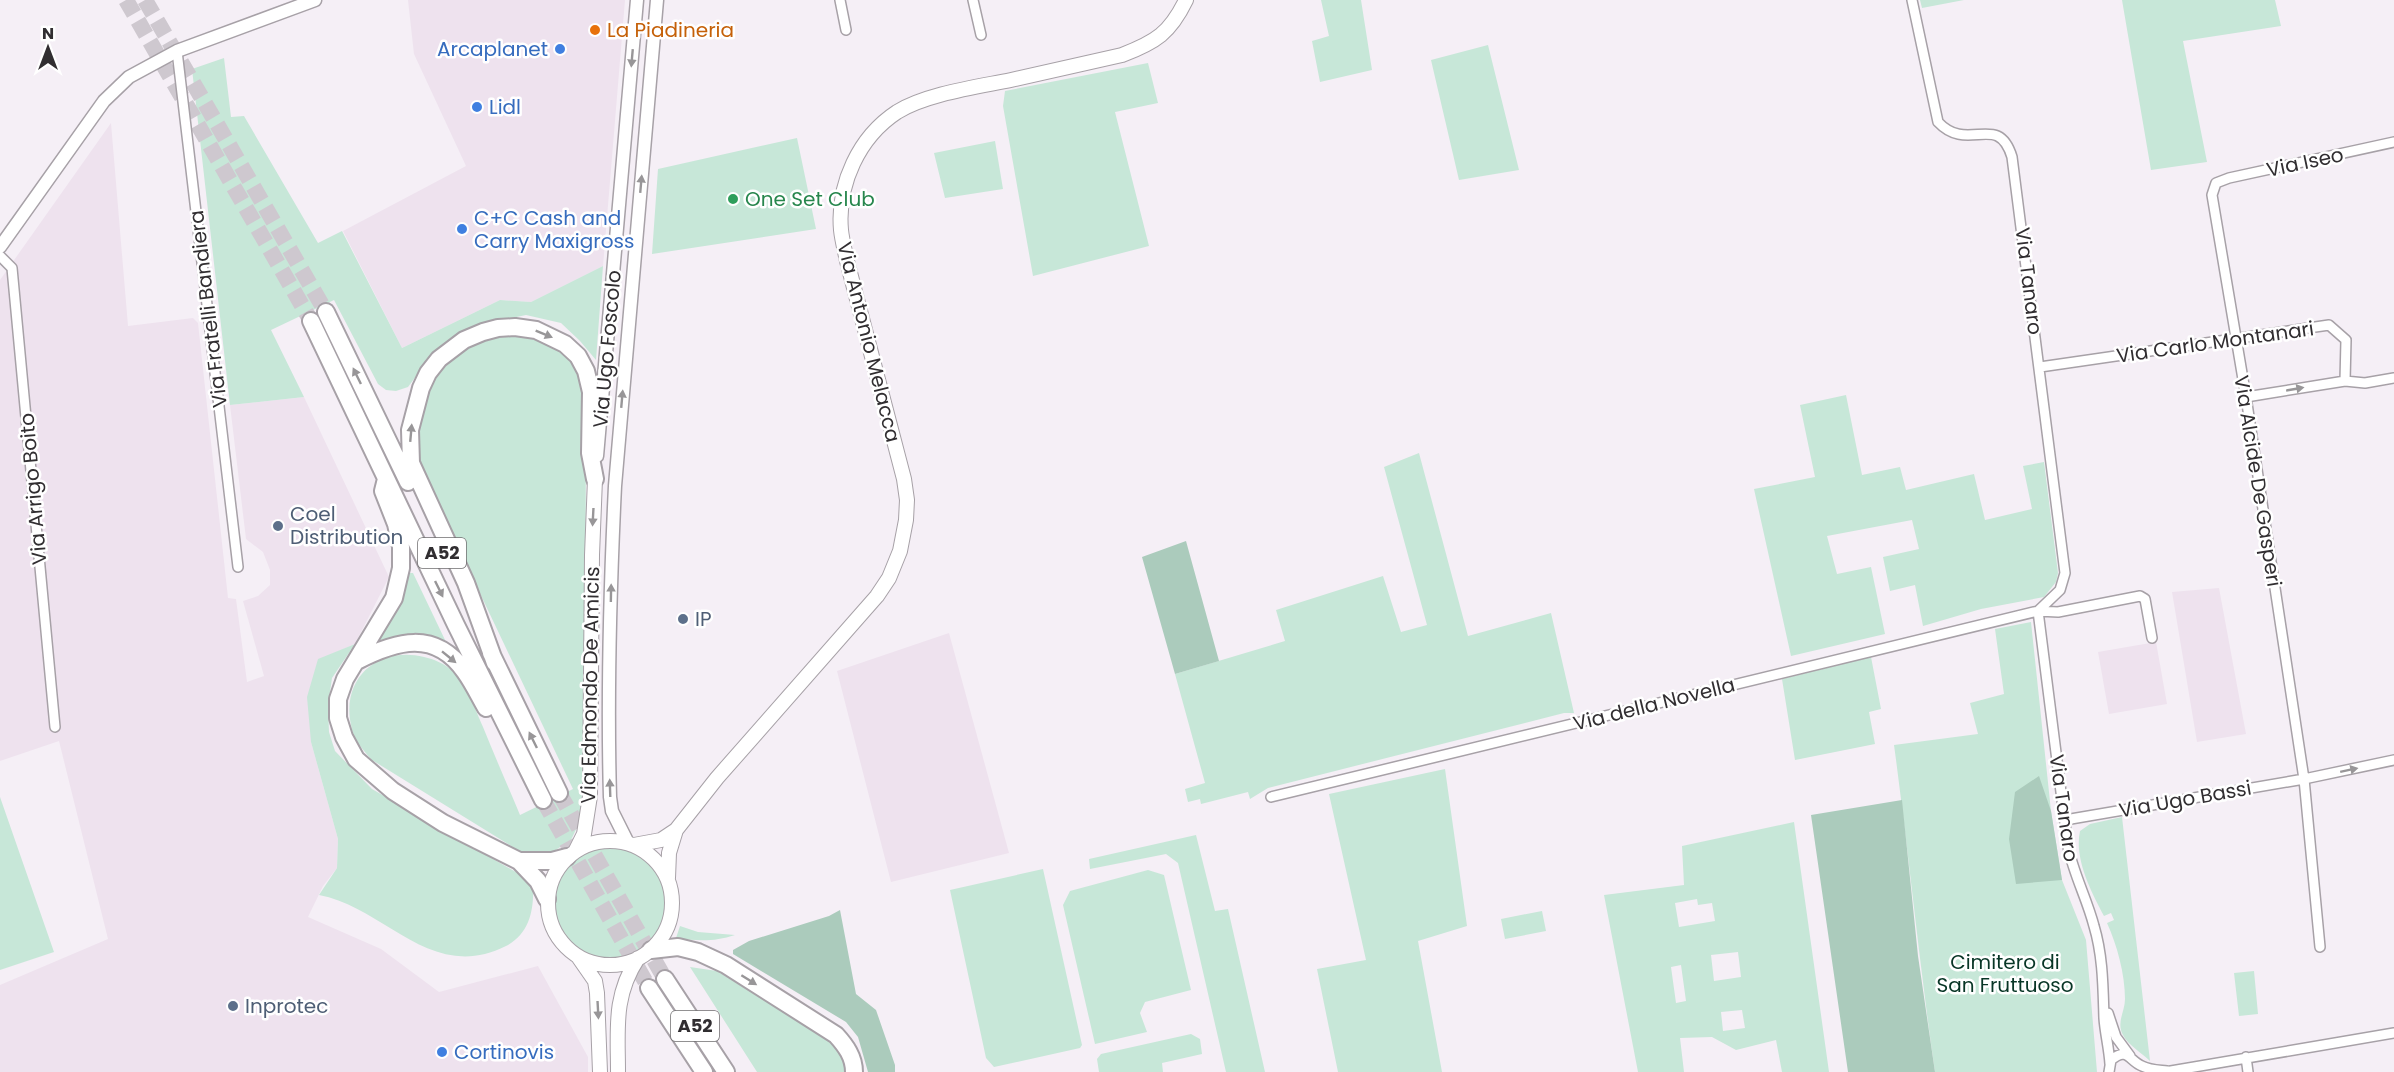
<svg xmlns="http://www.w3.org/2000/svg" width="2394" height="1072" font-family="Poppins,sans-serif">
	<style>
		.built { fill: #eee2ee }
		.green { fill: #c7e7d8; fill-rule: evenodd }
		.forest { fill: #abcbbc }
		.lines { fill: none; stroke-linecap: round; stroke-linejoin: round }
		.motorway-tunnel { stroke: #cec8cf; stroke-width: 16; stroke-dasharray: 16 8; stroke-linecap: butt }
		.minor-casing { stroke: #a7a1a7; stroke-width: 12 }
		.tertiary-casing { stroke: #a7a1a7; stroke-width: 15 }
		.secondary-casing { stroke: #a7a1a7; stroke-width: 16 }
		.motorway-casing { stroke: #a7a1a7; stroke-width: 20 }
		.minor { stroke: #fff; stroke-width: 9 }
		.tertiary { stroke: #fff; stroke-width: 12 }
		.secondary { stroke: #fff; stroke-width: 14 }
		.motorway { stroke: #fff; stroke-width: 16 }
		.oneway { fill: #989698 }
		.food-dot { fill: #e8710a; stroke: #fff; stroke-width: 2 }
		.shop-dot { fill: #3f7fe0; stroke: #fff; stroke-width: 2 }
		.leisure-dot { fill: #2e9e5b; stroke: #fff; stroke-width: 2 }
		.service-dot { fill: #5c6f8a; stroke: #fff; stroke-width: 2 }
		.labels { text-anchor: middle; stroke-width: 5; stroke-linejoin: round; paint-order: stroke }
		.shield { fill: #fff; stroke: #6f6d6f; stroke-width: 1.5 }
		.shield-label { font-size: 18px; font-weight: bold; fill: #312e31 }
		.food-label { font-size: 20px; fill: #c56008; stroke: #fff; text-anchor: start }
		.shop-label { font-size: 20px; fill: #366cbe; stroke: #fff; text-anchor: start }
		.street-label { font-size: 20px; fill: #312e31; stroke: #fff }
		.leisure-label { font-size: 20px; fill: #27864d; stroke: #fff; text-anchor: start }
		.service-label { font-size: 20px; fill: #4e5e75; stroke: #fff; text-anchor: start }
		.park-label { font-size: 20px; fill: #083626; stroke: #fff }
	</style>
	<rect width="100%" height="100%" fill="#f5eff6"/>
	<!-- built -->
	<path class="built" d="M 408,0 L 625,0 L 603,266 L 531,302 L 500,300 L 402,348 L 343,231 L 466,166 L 414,54 Z
		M 111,123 L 128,326 L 193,318 L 198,323 L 228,598 L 236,599 L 247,682 L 264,676 L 243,601 L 258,596 L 270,585 L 270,570 L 263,552 L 246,539 L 230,405 L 304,397 L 389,577 L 355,644 L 318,660 L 311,742 L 338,839 L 337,868 L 323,886 L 308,917 L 381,949 L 439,992 L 538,966 L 588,1057 L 588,1072 L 0,1072 L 0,985 L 108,939 L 59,741 L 0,761 L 0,280 Z
		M 2219,588 L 2246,734 L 2197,742 L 2172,592 Z
		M 949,633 L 1009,853 L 891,882 L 837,671 Z
		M 2156,642 L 2167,704 L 2109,714 L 2098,652 Z"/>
	<!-- green -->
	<path class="green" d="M 1321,0 L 1361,0 L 1372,70 L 1320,82 L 1312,41 L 1329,36 Z
		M 1920,0 L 1964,0 L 1922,8 Z
		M 2122,0 L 2275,0 L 2281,26 L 2183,41 L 2207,162 L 2151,170 Z
		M 1488,45 L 1519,170 L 1459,180 L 1431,60 Z
		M 224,58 L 231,117 L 244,116 L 318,243 L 342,231 L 402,348 L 500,300 L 531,302 L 603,266 L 596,360 L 580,341 L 561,323 L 526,315 L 472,326 L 435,351 L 408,387 L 396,391 L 386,390 L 378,384 L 334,300 L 271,330 L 304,397 L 230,405 L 192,69 Z
		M 1148,63 L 1158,103 L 1115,112 L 1149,246 L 1033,276 L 1003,106 L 1005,91 Z
		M 797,138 L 816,229 L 652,254 L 658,169 Z
		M 995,141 L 1003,189 L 945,198 L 934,153 Z
		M 525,335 C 574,350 579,366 586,413 L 585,752 L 580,821 L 571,840 L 551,853 L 524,854 L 372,760 C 362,749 353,739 351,725 C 341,677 379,646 424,657 C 434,659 445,664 453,671 C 466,683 476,711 483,727 C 495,757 508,786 520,815 L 573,789 L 418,463 C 418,453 415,441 416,430 C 418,395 446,356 479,343 C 493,337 510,337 525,335 Z
		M 1846,395 L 1862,475 L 1900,467 L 1906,490 L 1974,474 L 1985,520 L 2032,509 L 2023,466 L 2044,462 L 2058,573 L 2056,582 L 2044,597 L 1981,609 L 1923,626 L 1915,585 L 1890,591 L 1883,557 L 1919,549 L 1912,520 L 1827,536 L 1837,574 L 1871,567 L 1885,634 L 1791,656 L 1754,489 L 1815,477 L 1800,405 Z
		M 1419,453 L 1468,636 L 1551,613 L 1574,713 L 1564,713 L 1268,788 L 1250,799 L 1248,792 L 1201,804 L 1200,799 L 1188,802 L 1185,789 L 1205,783 L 1175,674 L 1285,641 L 1276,610 L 1383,576 L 1401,632 L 1427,625 L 1384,467 Z
		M 407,573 L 413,573 L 446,642 L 444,645 C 419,637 406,634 380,641 L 378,636 C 393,619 407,596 407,573 Z
		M 2031,622 L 2051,811 L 2062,880 L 2086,940 L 2097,1072 L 1935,1072 C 1919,963 1909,854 1894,745 L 1978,734 L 1970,703 L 2004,694 L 1995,629 Z
		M 355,644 L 332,678 L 328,706 L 329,732 L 335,751 L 372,789 L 521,875 L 533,887 C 534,911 529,934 506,946 C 431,984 385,907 319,895 L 337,868 L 338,839 L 311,742 L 307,697 L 318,659 Z
		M 1871,657 L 1881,709 L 1869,712 L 1875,744 L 1795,760 L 1782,679 Z
		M 1445,769 L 1467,926 L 1418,941 L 1442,1072 L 1338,1072 L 1317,969 L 1366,960 L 1329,794 Z
		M 0,797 L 54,952 L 0,970 Z
		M 2122,817 L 2150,1061 C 2142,1053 2128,1045 2123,1035 C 2116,1022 2125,1012 2125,999 C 2125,974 2117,945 2107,923 L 2114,920 L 2111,913 L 2104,916 C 2091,891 2074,859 2080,831 L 2090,824 Z
		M 1794,822 L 1829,1072 L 1782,1072 L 1776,1040 L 1736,1050 L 1712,1037 L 1680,1038 L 1684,1072 L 1638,1072 L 1604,895 L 1684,885 L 1682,846 ZM 1697,899 L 1698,905 L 1712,903 L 1715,921 L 1679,927 L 1675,903 ZM 1738,952 L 1741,977 L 1714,981 L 1711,955 ZM 1681,965 L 1686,1001 L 1676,1003 L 1671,967 ZM 1742,1010 L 1745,1028 L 1723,1031 L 1721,1012 Z
		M 1196,835 L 1215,911 L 1228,909 L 1265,1072 L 1226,1072 L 1178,863 L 1166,854 L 1090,869 L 1089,859 Z
		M554 903a56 56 0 1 1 112 0a56 56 0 1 1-112 0Z
		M 1043,869 L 1082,1045 L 1080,1048 L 994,1067 L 986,1058 L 950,890 Z
		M 1148,870 L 1164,875 L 1191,990 L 1145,1002 L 1140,1013 L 1147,1032 L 1095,1044 L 1063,905 L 1070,891 Z
		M 1542,911 L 1546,931 L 1505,939 L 1501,919 Z
		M 680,926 L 698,932 L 735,935 C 714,942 698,941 676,938 Z
		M 690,967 L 717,971 L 827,1039 C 840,1048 846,1056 847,1072 L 757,1072 Z
		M 2254,971 L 2258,1014 L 2239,1016 L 2234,973 Z
		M 1191,1034 L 1200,1039 L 1202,1054 L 1162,1063 L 1163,1072 L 1099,1072 L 1097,1059 L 1101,1054 Z"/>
	<!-- forest -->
	<path class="forest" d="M 1186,541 L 1219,661 L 1175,674 L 1142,557 Z
		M 2039,776 L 2051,811 L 2062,880 L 2016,884 L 2009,839 L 2015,792 Z
		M 1902,800 L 1918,956 L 1935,1072 L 1848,1072 L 1811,815 Z
		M 840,910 L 856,994 L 876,1010 L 895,1065 L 895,1072 L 868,1072 L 858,1037 L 846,1022 L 733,954 L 733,950 L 749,941 L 829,916 Z"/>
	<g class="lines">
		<!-- motorway-tunnel -->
		<path class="motorway-tunnel" d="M 126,0 L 311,321
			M 145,0 L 326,312
			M 559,793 L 665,979
			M 543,800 L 649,988"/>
		<defs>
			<path id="minor" d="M 840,0 L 846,30
				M 973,0 L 981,35
				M 1912,0 L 1938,122 C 1968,154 1998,111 2012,157 L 2065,573 L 2060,590 L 2038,611
				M 177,51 L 238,567
				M 0,256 L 12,268 L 55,727
				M 2040,367 L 2329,325 L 2346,340 L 2345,381
				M 2246,397 L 2345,381 L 2365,383 L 2394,378
				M 2038,611 L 2068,847 C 2074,875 2087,899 2094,926 C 2103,956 2103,987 2104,1018 C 2105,1033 2109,1048 2110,1064
				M 1271,797 L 2038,611 L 2058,612 L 2140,596 L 2145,599 L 2152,638
				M 2065,820 L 2304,779 L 2394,760
				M 2320,947 L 2304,779 L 2246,397 L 2212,195 L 2216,183 L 2229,178 L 2394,142
				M 2108,1013 L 2116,1037 L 2130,1056
				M 2246,1057 L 2248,1072
				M 2109,1072 L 2111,1060 C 2128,1046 2129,1061 2142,1066 C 2150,1070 2159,1070 2167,1071
				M 2165,1072 L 2394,1033"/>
			<path id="tertiary" d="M 0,247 L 104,101 L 129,77 L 177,51 L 315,0
				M 597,456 L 637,0
				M 628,843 L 612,811 L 610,797 C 607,693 610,590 615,486 L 657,0"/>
			<path id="secondary" d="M548 903a62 62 0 1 1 124 0a62 62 0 1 1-124 0Z
				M 634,845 L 661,840 L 676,830 L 717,778 L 877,596 L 889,578 L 900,551 L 906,520 L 907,500 L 904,479 L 847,261 C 845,251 842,240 841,230 C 837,184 859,137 897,112 C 926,94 977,87 1011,80 C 1048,72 1085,63 1122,55 C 1156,42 1170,33 1186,0
				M 576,850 L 584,834 L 590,796 L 592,555 L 595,479
				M 668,878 L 669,853 L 676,830
				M 579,958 L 595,981 L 597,993 L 600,1072
				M 618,1072 C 618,1029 613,996 638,958"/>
			<path id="motorway" d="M 326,312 L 408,482
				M 311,321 L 456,625 L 543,800
				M 386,479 L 383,491 L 396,524 L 401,547 L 401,568 L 394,598 L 345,679 L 338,699 L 338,718 L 344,737 L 356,759 L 393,791 L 443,823 L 519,861 L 538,881 L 547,899
				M 491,653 L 559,793
				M 357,661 C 396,641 435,629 465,672 C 473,683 479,696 486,708
				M 495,663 L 466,583 L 411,463 L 410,430 L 421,388 L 428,373 L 439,359 L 464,340 L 483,332 L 498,328 L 515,327 L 536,330 L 565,344 L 578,356 L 586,371 L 591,392 L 590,453 L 595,479
				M 519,861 L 552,861 L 567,857
				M 651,950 L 678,947 L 698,952 L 726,965 L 836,1035 C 846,1046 854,1057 854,1072
				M 665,979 L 726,1072
				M 649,988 L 704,1072"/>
		</defs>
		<!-- minor casing -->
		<use href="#minor" class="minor-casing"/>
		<!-- tertiary casing -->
		<use href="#tertiary" class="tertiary-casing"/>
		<!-- secondary casing -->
		<use href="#secondary" class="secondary-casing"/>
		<!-- motorway casing -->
		<use href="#motorway" class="motorway-casing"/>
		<!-- minor -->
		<use href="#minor" class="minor"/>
		<!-- tertiary -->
		<use href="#tertiary" class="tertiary"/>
		<!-- secondary -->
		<use href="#secondary" class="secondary"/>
		<!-- motorway -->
		<use href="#motorway" class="motorway"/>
	</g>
	<!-- one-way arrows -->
	<defs><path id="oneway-solid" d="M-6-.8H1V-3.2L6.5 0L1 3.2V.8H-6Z" transform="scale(1.5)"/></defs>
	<g class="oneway">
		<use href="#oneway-solid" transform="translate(632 58) rotate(95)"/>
		<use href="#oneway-solid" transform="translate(641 184) rotate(-85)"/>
		<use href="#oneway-solid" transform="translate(544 334) rotate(22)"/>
		<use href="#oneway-solid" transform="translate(357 376) rotate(-116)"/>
		<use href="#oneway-solid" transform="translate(2295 389) rotate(-10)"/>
		<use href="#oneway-solid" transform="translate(622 399) rotate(-85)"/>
		<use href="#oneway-solid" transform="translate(411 433) rotate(-85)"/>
		<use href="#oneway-solid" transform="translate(593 517) rotate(93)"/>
		<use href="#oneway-solid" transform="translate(439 589) rotate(64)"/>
		<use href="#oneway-solid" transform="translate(611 593) rotate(-89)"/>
		<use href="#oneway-solid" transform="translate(449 657) rotate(39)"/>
		<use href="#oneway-solid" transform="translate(533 740) rotate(-116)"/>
		<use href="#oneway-solid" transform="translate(2349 770) rotate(-12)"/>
		<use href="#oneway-solid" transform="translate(610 788) rotate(-92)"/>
		<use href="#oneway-solid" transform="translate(749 980) rotate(32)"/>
		<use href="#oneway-solid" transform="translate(598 1010) rotate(87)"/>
	</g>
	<!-- markers -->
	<circle class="food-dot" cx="595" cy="30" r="6"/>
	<g class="shop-dot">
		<circle cx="560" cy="49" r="6"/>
		<circle cx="477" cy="107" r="6"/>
		<circle cx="462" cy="229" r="6"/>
		<circle cx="442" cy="1052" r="6"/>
	</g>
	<circle class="leisure-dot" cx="733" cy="199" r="6"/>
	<g class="service-dot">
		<circle cx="278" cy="526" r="6"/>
		<circle cx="683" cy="619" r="6"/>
		<circle cx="233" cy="1006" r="6"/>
	</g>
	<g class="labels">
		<!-- shield labels -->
		<g class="shield">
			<rect x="418" y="538" width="48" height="30" rx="4.5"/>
			<rect x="671" y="1011" width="48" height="30" rx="4.5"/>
		</g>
		<g class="shield-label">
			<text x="442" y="559">A52</text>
			<text x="695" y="1032">A52</text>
		</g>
		<!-- food labels -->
		<g class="food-label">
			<text x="607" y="37">La Piadineria</text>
		</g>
		<!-- shop labels -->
		<g class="shop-label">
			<text x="548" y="56" text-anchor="end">Arcaplanet</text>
			<text x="489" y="114">Lidl</text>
			<text x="474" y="225">C+C Cash and<tspan x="474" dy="23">Carry Maxigross</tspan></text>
			<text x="454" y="1059">Cortinovis</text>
		</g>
		<!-- street labels -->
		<g class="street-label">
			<text transform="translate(2305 162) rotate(-12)" y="7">Via Iseo</text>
			<text transform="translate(2029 281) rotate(83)" y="7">Via Tanaro</text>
			<text transform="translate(208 309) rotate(-97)" y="7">Via Fratelli Bandiera</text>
			<text transform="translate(869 342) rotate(76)" y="7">Via Antonio Melacca</text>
			<text transform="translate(2215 342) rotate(-8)" y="7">Via Carlo Montanari</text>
			<text transform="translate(607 349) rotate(-85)" y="7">Via Ugo Foscolo</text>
			<text transform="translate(2258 481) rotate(81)" y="7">Via Alcide De Gasperi</text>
			<text transform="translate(33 489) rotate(-95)" y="7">Via Arrigo Boito</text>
			<text transform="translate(590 685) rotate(-89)" y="7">Via Edmondo De Amicis</text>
			<text transform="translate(1654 704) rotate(-14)" y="7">Via della Novella</text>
			<text transform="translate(2185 799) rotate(-10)" y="7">Via Ugo Bassi</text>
			<text transform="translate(2064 808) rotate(82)" y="7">Via Tanaro</text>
		</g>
		<!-- leisure labels -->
		<g class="leisure-label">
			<text x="745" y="206">One Set Club</text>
		</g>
		<!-- service labels -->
		<g class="service-label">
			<text x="290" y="521">Coel<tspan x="290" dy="23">Distribution</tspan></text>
			<text x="695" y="626">IP</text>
			<text x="245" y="1013">Inprotec</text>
		</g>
		<!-- park labels -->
		<g class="park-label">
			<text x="2005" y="969">Cimitero di<tspan x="2005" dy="23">San Fruttuoso</tspan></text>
		</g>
	</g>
	<!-- north arrow -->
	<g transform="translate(48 48)" stroke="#ffffff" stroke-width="4.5" paint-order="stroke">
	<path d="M0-4.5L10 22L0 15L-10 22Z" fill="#312e31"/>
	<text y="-9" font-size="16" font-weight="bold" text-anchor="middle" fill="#312e31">N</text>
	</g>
</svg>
